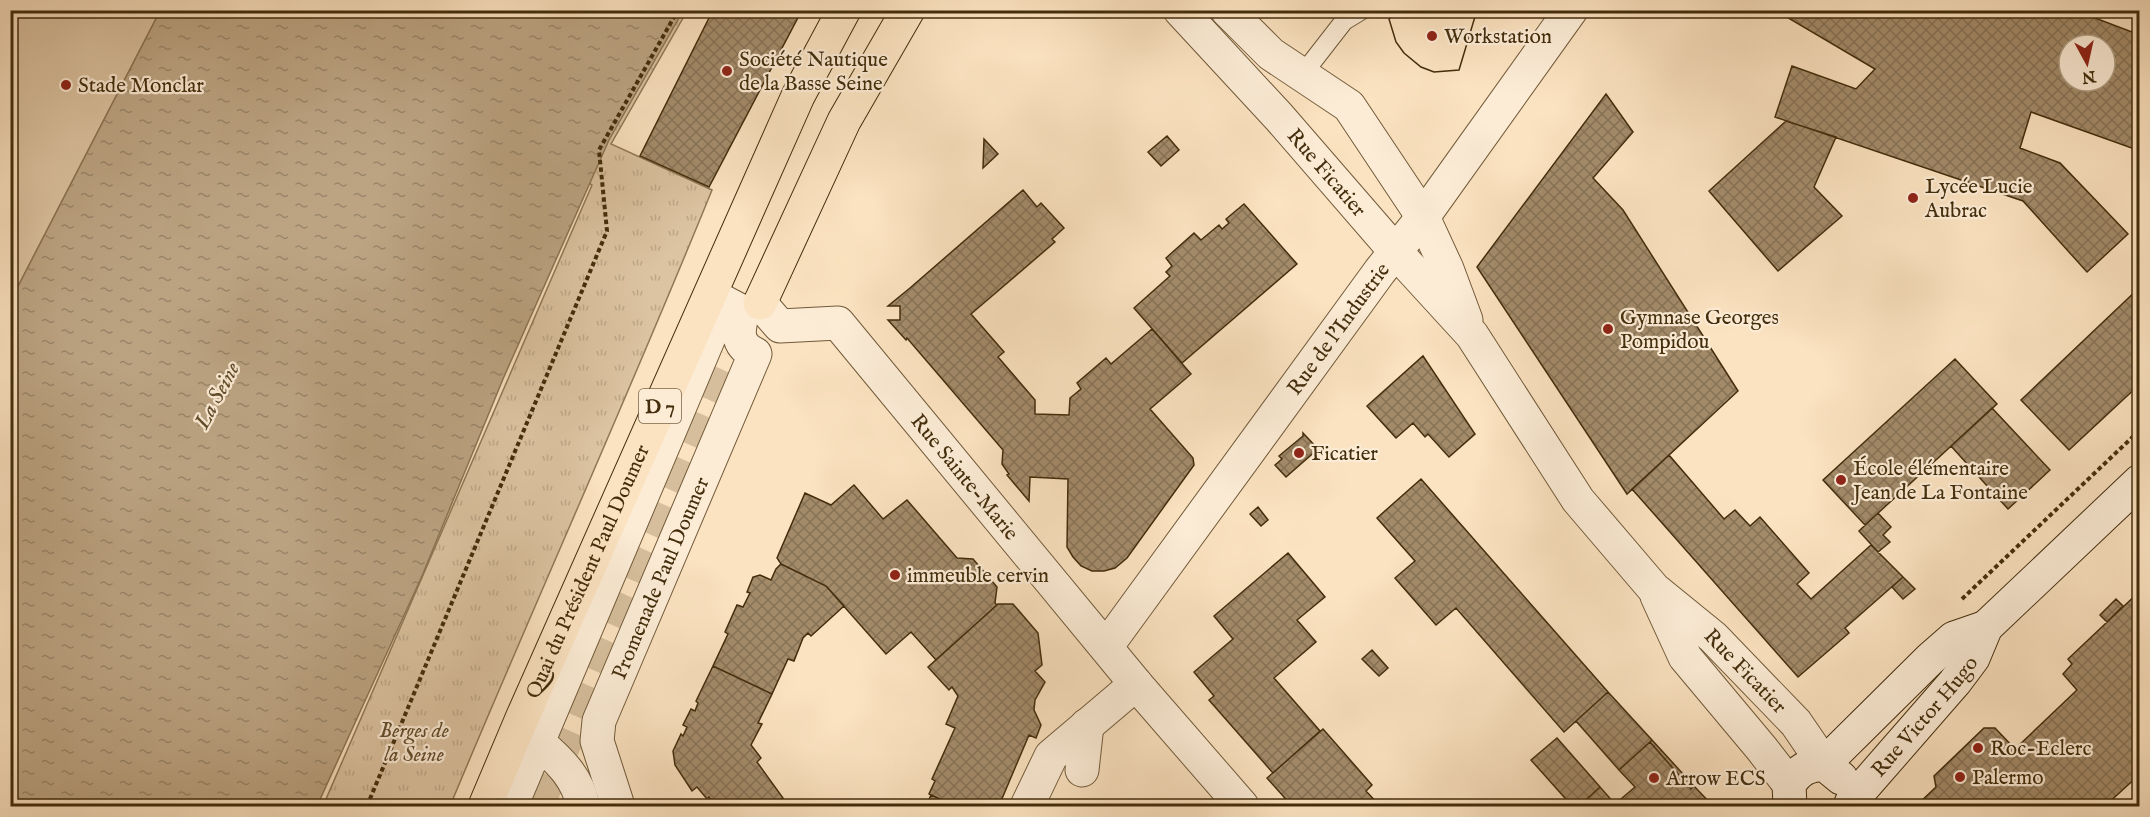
<svg xmlns="http://www.w3.org/2000/svg" width="2150" height="817" font-family="'IM FELL English',serif">
	<style>
		.park { fill: url(#park-tufts); stroke: #907856; stroke-width: 1.5 }
		.garden { fill: #dcc3a1; stroke: #907856; stroke-width: 1.5 }
		.water { fill: url(#water-ripples); stroke: #8c7453; stroke-width: 1.5 }
		.building { fill: url(#building-cross-hatch); stroke: #432d0c; stroke-width: 1.5; fill-rule: evenodd }
		.lines { fill: none; stroke-linecap: round; stroke-linejoin: round }
		.primary-tunnel { stroke: #d6be9c; stroke-width: 33; stroke-dasharray: 33 16; stroke-linecap: butt }
		.lane-casing { stroke: #715a39; stroke-width: 20 }
		.street-casing { stroke: #715a39; stroke-width: 35 }
		.secondary-casing { stroke: #432d0c; stroke-width: 35 }
		.primary-casing { stroke: #432d0c; stroke-width: 35 }
		.path { stroke: #432d0c; stroke-width: 4; stroke-dasharray: 4.5 3; stroke-linecap: butt }
		.lane { stroke: #fcecd6; stroke-width: 18 }
		.street { stroke: #fcecd6; stroke-width: 33 }
		.secondary { stroke: #fcecd6; stroke-width: 33 }
		.primary { stroke: #fbe2c0; stroke-width: 33 }
		.poi-dot { fill: #8f2418; stroke: #fcecd6; stroke-width: 2 }
		.labels { text-anchor: middle; stroke-width: 4.5; stroke-linejoin: round; paint-order: stroke }
		.shield { fill: #fcecd6; stroke: #7a6649; stroke-width: 1.5 }
		.shield-label { font-size: 20px; font-weight: bold; fill: #432d0c }
		.poi-label { font-size: 21px; fill: #432d0c; stroke: #fcecd6; text-anchor: start }
		.street-label { font-size: 21px; fill: #432d0c; stroke: #fcecd6 }
		.park-label { font-size: 21px; font-style: italic; fill: #624b2a; stroke: #fcecd6 }
		.water-label { font-size: 22px; font-style: italic; fill: #614b2a; stroke: #fcecd6 }
	</style>
	<defs>
		<pattern id="park-tufts" width="24" height="20" patternUnits="userSpaceOnUse" patternTransform="scale(1.5)"><rect width="24" height="20" fill="#dcc3a1"/><path d="M3 7l-1-3M5 7V3M7 7l1-3M15 17l-1-3M17 17v-4M19 17l1-3" fill="none" stroke="#bea889"/></pattern>
		<pattern id="water-ripples" width="26" height="14" patternUnits="userSpaceOnUse" patternTransform="scale(1.5)"><rect width="26" height="14" fill="#bca483"/><path d="M2 4q2-2 4 0t4 0M15 11q2-2 4 0t4 0" fill="none" stroke="#9a866a"/></pattern>
		<pattern id="building-cross-hatch" width="8" height="8" patternUnits="userSpaceOnUse" patternTransform="scale(1.5)"><rect width="8" height="8" fill="#a38b6a"/><path d="M0 0l8 8M0 8l8-8" fill="none" stroke="#867256"/></pattern>
	</defs>
	<rect width="100%" height="100%" fill="#fbe2c0"/>
	<filter id="stains"><feTurbulence type="fractalNoise" baseFrequency=".00333" numOctaves="4"/><feColorMatrix values="0 0 0 0 .2 0 0 0 0 .09 0 0 0 0 .02 0 0 0 .5 -.17"/></filter>
	<radialGradient id="worn" r=".72"><stop offset=".6" stop-color="#630" stop-opacity="0"/><stop offset="1" stop-color="#630" stop-opacity=".3"/></radialGradient>
	<!-- park -->
	<path class="park" d="M 668,11 L 687,11 L 611,144 L 712,190 C 628,397 536,600 450,806 L 323,806 L 592,185 L 576,175 Z"/>
	<!-- garden -->
	<path class="garden" d="M 11,11 L 160,11 L 11,300 Z"/>
	<!-- water -->
	<path class="water" d="M 160,11 L 683,11 L 609,140 L 503,379 L 422,576 L 317,806 L 282,806 L 265,799 L 262,806 L 11,806 L 11,300 Z"/>
	<!-- building -->
	<path class="building" d="M 713,10 L 802,10 L 709,187 L 640,156 Z
		M 1401,10 L 1477,10 L 1459,70 L 1434,72 L 1421,67 L 1404,53 L 1396,42 L 1389,19 Z
		M 1401,10 L 1477,10 L 1459,70 L 1434,72 L 1421,67 L 1404,53 L 1396,42 L 1389,19 Z
		M 1775,10 L 2074,10 L 2140,35 L 2140,151 L 2031,112 L 2020,148 L 2060,163 L 2128,234 L 2087,272 L 2023,201 L 1775,117 L 1792,66 L 1856,89 L 1875,69 ZM 2069,45 L 2105,45 L 2105,81 L 2069,81 Z
		M 1606,94 L 1633,132 L 1593,178 L 1623,210 L 1738,391 L 1627,494 L 1477,267 Z
		M 1786,121 L 1836,137 L 1814,187 L 1842,216 L 1778,271 L 1709,191 Z
		M 1167,136 L 1179,150 L 1161,166 L 1148,152 Z
		M 984,139 L 998,154 L 983,168 Z
		M 1023,190 L 1037,207 L 1041,203 L 1064,228 L 1052,239 L 1055,242 L 971,314 L 1004,352 L 998,357 L 1035,400 L 1035,414 L 1069,415 L 1070,398 L 1081,389 L 1077,383 L 1106,358 L 1111,364 L 1152,329 L 1191,374 L 1150,409 L 1193,458 L 1194,465 L 1127,558 L 1115,568 L 1104,571 L 1092,571 L 1081,566 L 1073,557 L 1067,547 L 1068,479 L 1030,477 L 1029,501 L 1007,475 L 1009,474 L 1002,464 L 1003,450 L 907,338 L 906,340 L 888,320 L 900,320 L 900,306 L 888,306 L 910,288 Z
		M 1244,204 L 1297,264 L 1182,363 L 1134,308 L 1170,276 L 1166,272 L 1172,266 L 1166,258 L 1194,233 L 1201,240 L 1219,225 L 1222,229 L 1229,223 L 1226,219 Z
		M 2139,288 L 2140,384 L 2069,450 L 2021,400 Z
		M 1423,356 L 1475,434 L 1449,457 L 1428,434 L 1425,437 L 1413,423 L 1396,438 L 1367,406 Z
		M 1955,359 L 1997,404 L 1865,525 L 1823,480 Z
		M 1992,408 L 2050,470 L 2008,509 L 1951,446 Z
		M 1303,433 L 1318,449 L 1286,477 L 1275,465 L 1282,459 L 1279,456 L 1303,436 Z
		M 1669,455 L 1724,519 L 1735,510 L 1750,526 L 1760,517 L 1809,573 L 1797,584 L 1811,599 L 1871,545 L 1903,577 L 1845,628 L 1849,633 L 1798,677 L 1632,489 Z
		M 1421,479 L 1608,692 L 1564,732 L 1456,608 L 1436,625 L 1395,578 L 1415,561 L 1377,518 Z
		M 854,485 L 883,519 L 907,500 L 957,558 L 973,559 L 997,587 L 995,603 L 997,605 L 936,660 L 911,632 L 886,654 L 826,586 L 781,564 L 777,558 L 805,493 L 831,505 Z
		M 1258,507 L 1268,520 L 1261,526 L 1250,514 Z
		M 1878,513 L 1891,527 L 1883,535 L 1890,542 L 1878,552 L 1859,531 Z
		M 1288,553 L 1325,597 L 1297,620 L 1316,642 L 1274,678 L 1320,731 L 1273,773 L 1209,700 L 1214,696 L 1194,672 L 1233,639 L 1214,616 Z
		M 781,564 L 826,586 L 844,606 L 811,636 L 808,633 L 803,638 L 794,661 L 788,659 L 772,694 L 713,666 L 728,634 L 725,632 L 737,605 L 743,607 L 750,593 L 747,592 L 753,577 L 760,575 L 771,580 L 776,569 Z
		M 1903,577 L 1915,589 L 1903,599 L 1892,587 Z
		M 2140,591 L 2140,774 L 2105,806 L 1916,806 L 1936,787 L 1934,776 L 1984,728 L 1995,728 L 2015,749 L 2077,690 L 2063,674 L 2072,664 L 2068,659 Z
		M 2116,599 L 2123,606 L 2107,622 L 2100,615 Z
		M 998,604 L 1013,604 L 1038,633 L 1042,665 L 1035,671 L 1045,682 L 1035,700 L 1034,710 L 1041,725 L 1036,738 L 1029,735 L 1001,801 L 996,799 L 993,806 L 955,806 L 929,794 L 935,781 L 932,779 L 955,728 L 946,724 L 958,696 L 952,687 L 949,690 L 928,667 Z
		M 1372,650 L 1388,668 L 1379,676 L 1362,659 Z
		M 713,666 L 772,694 L 758,723 L 762,724 L 751,745 L 761,758 L 757,762 L 783,798 L 776,803 L 778,806 L 714,806 L 709,797 L 707,799 L 697,787 L 692,791 L 675,765 L 673,751 L 681,734 L 683,736 L 687,727 L 683,725 L 691,709 L 695,711 L 698,703 L 696,701 Z
		M 1608,692 L 1652,740 L 1619,770 L 1576,721 Z
		M 1323,729 L 1372,785 L 1366,791 L 1380,806 L 1292,806 L 1267,778 Z
		M 1557,738 L 1600,787 L 1579,806 L 1572,806 L 1531,760 Z
		M 1652,740 L 1694,786 L 1691,789 L 1650,742 Z
		M 1650,742 L 1691,789 L 1694,786 L 1713,806 L 1579,806 L 1600,787 L 1615,804 L 1635,787 L 1619,770 Z
		M 931,795 L 955,806 L 926,806 Z"/>
	<g class="lines">
		<!-- primary-tunnel -->
		<path class="primary-tunnel" d="M 537,806 L 736,358"/>
		<defs>
			<path id="lane" d="M 1302,75 L 1344,21 L 1362,10"/>
			<g id="street">
				<path id="s1" d="M 1180,10 L 1279,117 L 1396,252 L 1472,335 L 1578,500 L 1654,589 L 1713,637 L 1796,723 L 1824,764"/>
				<path d="M 1227,10 L 1271,54 L 1349,106 L 1423,217 L 1447,269 L 1466,320"/>
				<path id="s2" d="M 760,303 L 780,326 L 838,323 L 1136,684 L 1242,806"/>
				<path d="M 1657,596 L 1685,657 L 1762,749 L 1789,784"/>
				<path id="s3" d="M 1106,647 L 1380,271 L 1423,217 L 1571,10"/>
				<path d="M 539,743 C 560,761 578,778 583,806"/>
				<path d="M 1082,770 L 1087,725"/>
				<path d="M 511,806 L 724,302 L 743,312 C 738,330 735,344 755,354 L 599,721 L 597,741 L 618,806"/>
				<path d="M 1027,806 L 1051,756 L 1136,684"/>
			</g>
			<g id="secondary">
				<path d="M 1824,764 L 1930,659 L 1954,638 L 1986,627"/>
				<path d="M 1790,806 L 1789,784 C 1800,769 1806,766 1824,764 L 1841,778"/>
				<path id="s4" d="M 1850,806 L 1853,799 L 1955,682 L 1973,658 L 1986,627 L 2140,481"/>
			</g>
			<g id="primary">
				<path d="M 760,303 L 844,121 L 908,10"/>
				<path id="s5" d="M 485,806 L 523,716 L 798,96 L 844,10"/>
			</g>
		</defs>
		<!-- lane casing -->
		<use href="#lane" class="lane-casing"/>
		<!-- street casing -->
		<use href="#street" class="street-casing"/>
		<!-- secondary casing -->
		<use href="#secondary" class="secondary-casing"/>
		<!-- primary casing -->
		<use href="#primary" class="primary-casing"/>
		<!-- path -->
		<path class="path" d="M 1962,599 L 2140,430
			M 367,806 L 607,231 L 599,150 L 678,10"/>
		<!-- lane -->
		<use href="#lane" class="lane"/>
		<!-- street -->
		<use href="#street" class="street"/>
		<!-- secondary -->
		<use href="#secondary" class="secondary"/>
		<!-- primary -->
		<use href="#primary" class="primary"/>
	</g>
	<!-- markers -->
	<g class="poi-dot">
		<circle cx="1432" cy="36" r="6"/>
		<circle cx="727" cy="71" r="6"/>
		<circle cx="66" cy="85" r="6"/>
		<circle cx="1913" cy="198" r="6"/>
		<circle cx="1608" cy="329" r="6"/>
		<circle cx="1299" cy="453" r="6"/>
		<circle cx="1841" cy="480" r="6"/>
		<circle cx="895" cy="575" r="6"/>
		<circle cx="1978" cy="748" r="6"/>
		<circle cx="1960" cy="777" r="6"/>
		<circle cx="1654" cy="778" r="6"/>
	</g>
	<g class="labels">
		<!-- shield labels -->
		<rect class="shield" x="639" y="389" width="42" height="34" rx="4.5"/>
		<g class="shield-label">
			<text x="660" y="413">D 7</text>
		</g>
		<!-- poi labels -->
		<g class="poi-label">
			<text x="1444" y="43">Workstation</text>
			<text x="739" y="66">Société Nautique<tspan x="739" dy="24">de la Basse Seine</tspan></text>
			<text x="78" y="92">Stade Monclar</text>
			<text x="1925" y="193">Lycée Lucie<tspan x="1925" dy="24">Aubrac</tspan></text>
			<text x="1620" y="324">Gymnase Georges<tspan x="1620" dy="24">Pompidou</tspan></text>
			<text x="1311" y="460">Ficatier</text>
			<text x="1853" y="475">École élémentaire<tspan x="1853" dy="24">Jean de La Fontaine</tspan></text>
			<text x="907" y="582">immeuble cervin</text>
			<text x="1990" y="755">Roc-Eclerc</text>
			<text x="1972" y="784">Palermo</text>
			<text x="1666" y="785">Arrow ECS</text>
		</g>
		<!-- street labels -->
		<g class="street-label">
			<text dy="7" stroke="none"><textPath href="#s1" startOffset="219">Rue Ficatier</textPath></text>
			<text dy="7" stroke="none"><textPath href="#s3" startOffset="394">Rue de l'Industrie</textPath></text>
			<text dy="7" stroke="none"><textPath href="#s2" startOffset="288">Rue Sainte-Marie</textPath></text>
			<text dy="7" stroke="none"><textPath href="#s5" startOffset="256">Quai du Président Paul Doumer</textPath></text>
			<text transform="translate(660 578) rotate(-67)" y="7">Promenade Paul Doumer</text>
			<text dy="7" stroke="none"><textPath href="#s1" startOffset="873">Rue Ficatier</textPath></text>
			<text dy="7" stroke="none"><textPath href="#s4" startOffset="117">Rue Victor Hugo</textPath></text>
		</g>
		<!-- park labels -->
		<g class="park-label">
			<text x="414" y="737">Berges de<tspan x="414" dy="24">la Seine</tspan></text>
		</g>
		<!-- water labels -->
		<g class="water-label">
			<text transform="translate(216 395) rotate(-62)" y="8">La Seine</text>
		</g>
	</g>
	<!-- margin -->
	<rect width="2150" height="817" fill="none" stroke="#fbe2c0" stroke-width="36"/>
	<rect x="12" y="12" width="2126" height="793" fill="none" stroke="#432d0c" stroke-width="3"/>
	<rect x="18" y="18" width="2114" height="781" fill="none" stroke="#432d0c" stroke-width="1.5"/>
	<!-- north arrow -->
	<g transform="translate(2087 63) rotate(172)"><circle r="28" fill="#fcecd6" stroke="#b2a085" stroke-width="1.5"/>
	<path d="M0-4.5L10 22L0 15L-10 22Z" fill="#8f2418"/>
	<text y="-9" font-size="16" font-weight="bold" text-anchor="middle" fill="#432d0c">N</text>
	</g>
	<rect width="100%" height="100%" filter="url(#stains)"/>
	<rect width="100%" height="100%" fill="url(#worn)"/>
</svg>
